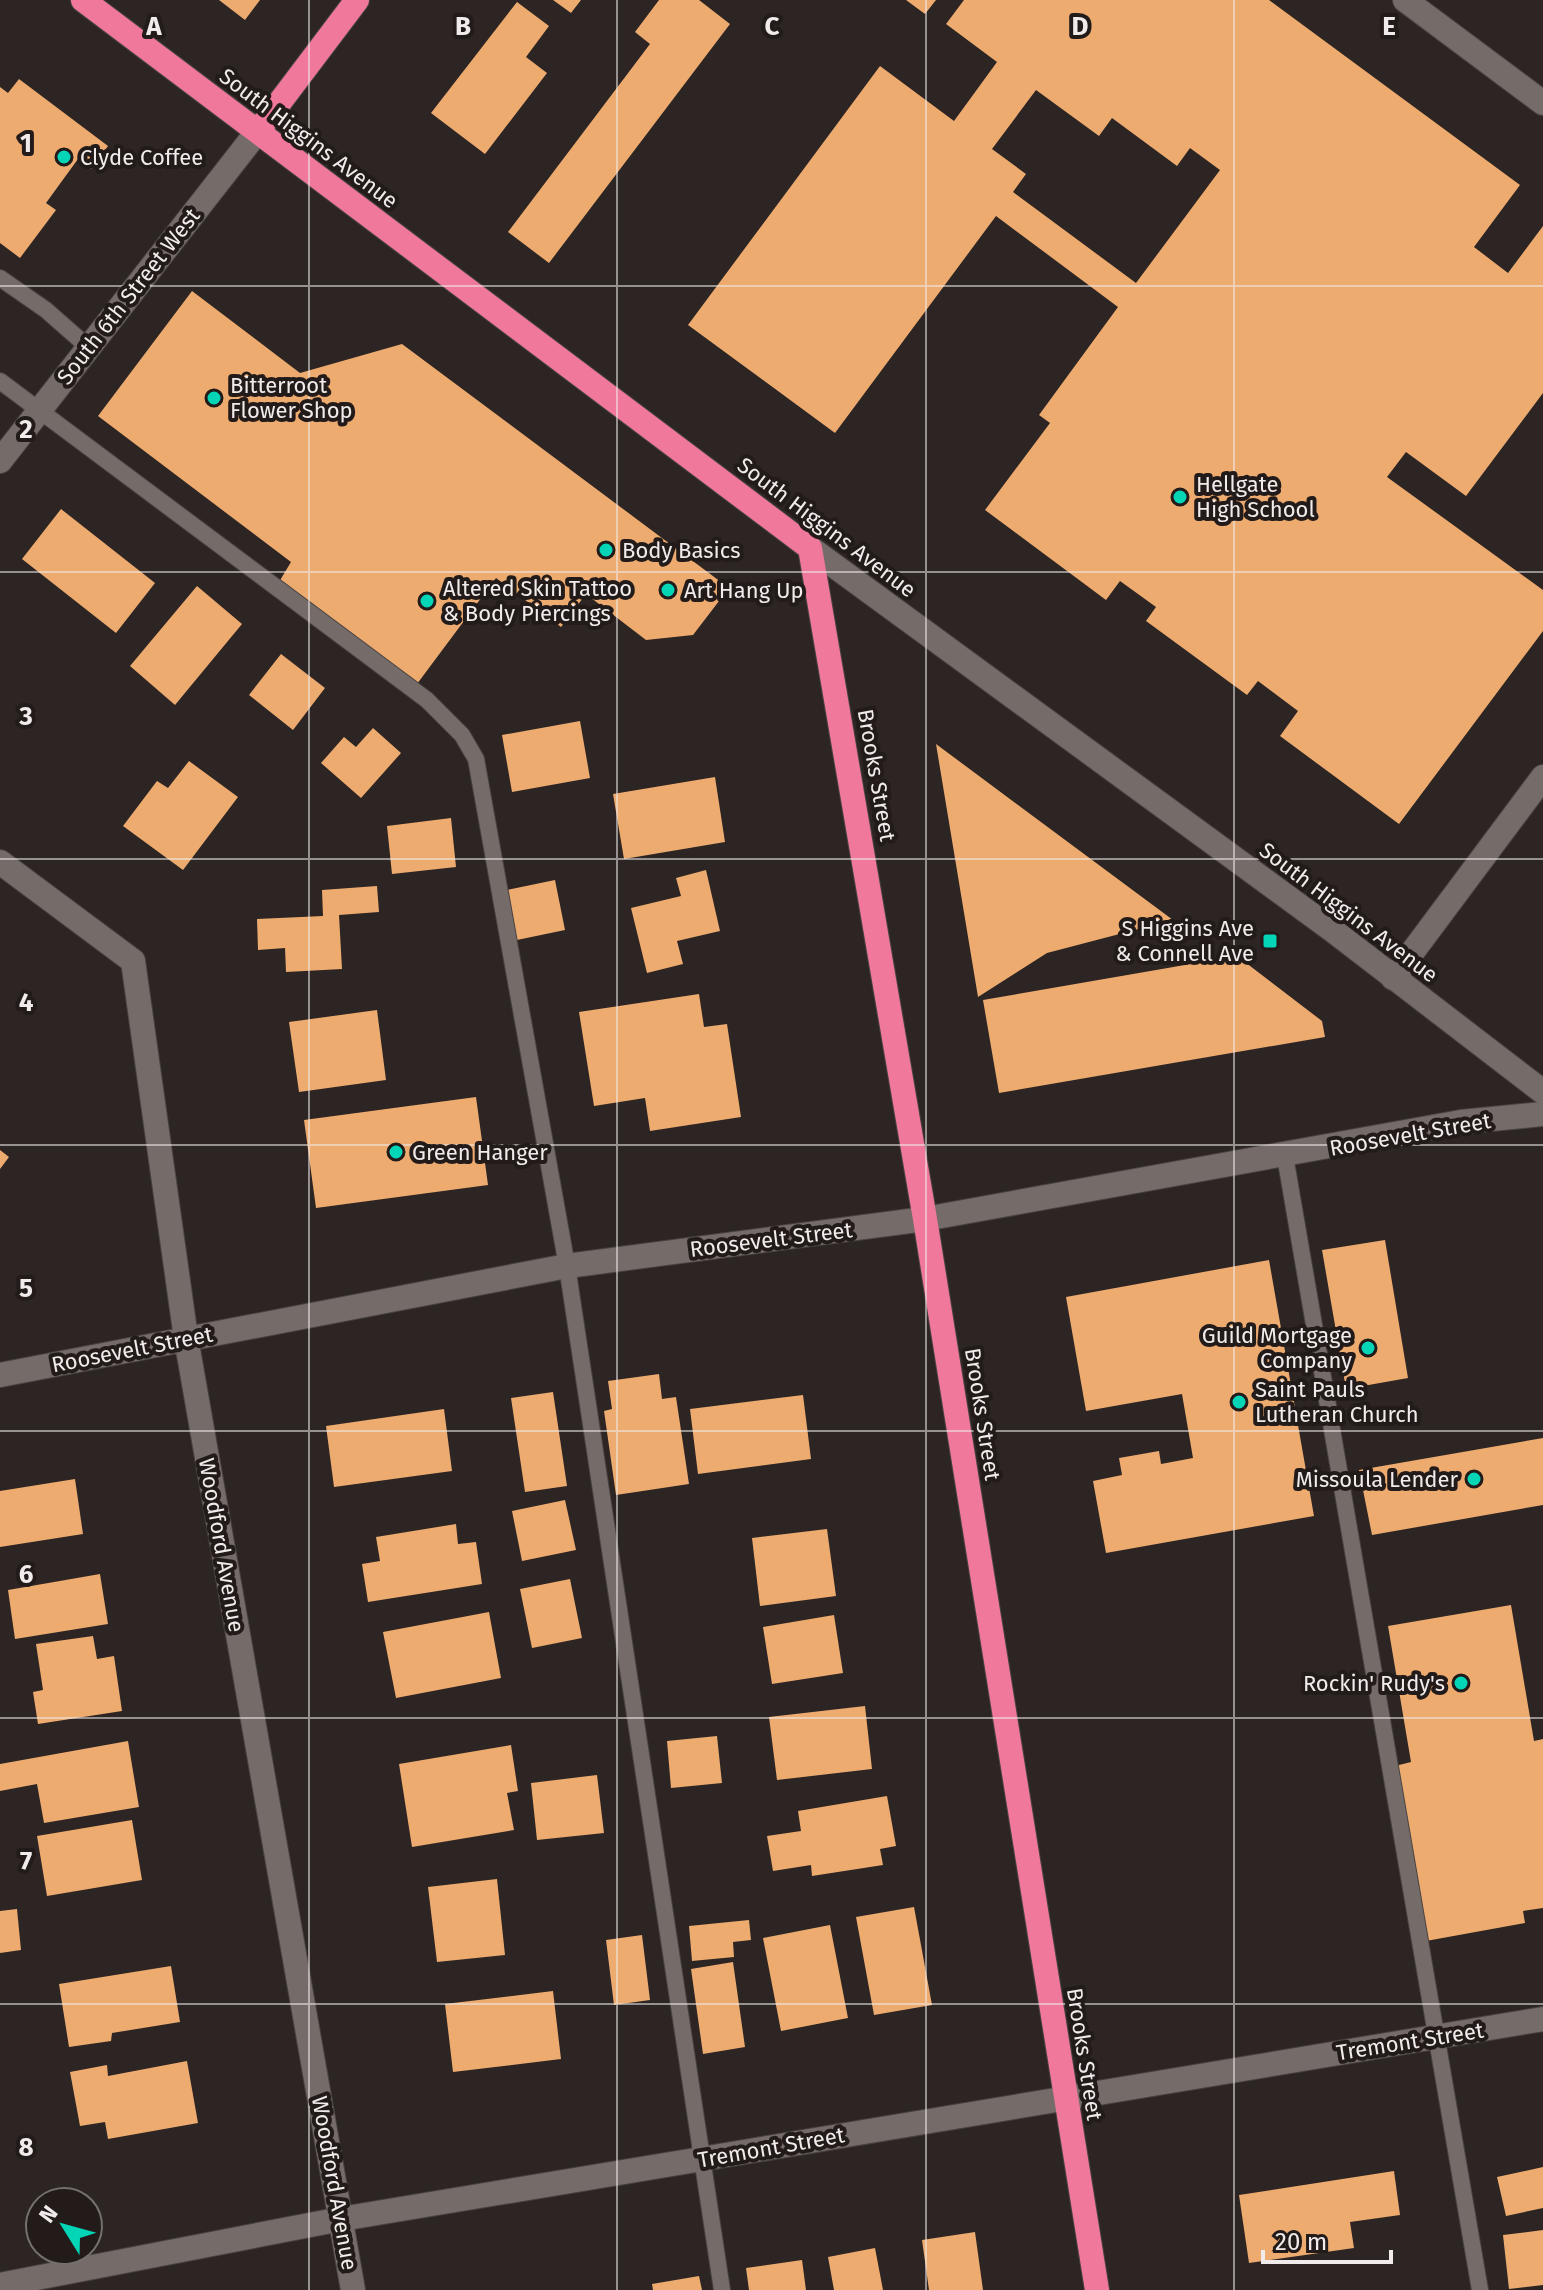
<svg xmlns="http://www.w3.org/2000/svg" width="1543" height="2290" font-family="'Fira Sans',sans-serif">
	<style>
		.building { fill: #eeab70; fill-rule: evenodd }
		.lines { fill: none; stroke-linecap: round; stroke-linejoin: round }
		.lane-casing { stroke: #494342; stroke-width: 18 }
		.street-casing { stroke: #494342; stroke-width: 26 }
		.secondary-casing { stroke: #494342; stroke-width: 26 }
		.highway-casing { stroke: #494342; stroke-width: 26 }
		.lane { stroke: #756c6a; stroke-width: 16 }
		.street { stroke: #756c6a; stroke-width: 24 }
		.secondary { stroke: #756c6a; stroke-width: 24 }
		.highway { stroke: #f0789a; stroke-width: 24 }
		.grid { fill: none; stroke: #f1eceb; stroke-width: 2; stroke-opacity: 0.55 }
		.poi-dot { fill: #03d5b6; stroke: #221b1a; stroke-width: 3 }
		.labels { text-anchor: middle; stroke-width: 8; stroke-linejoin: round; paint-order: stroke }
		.street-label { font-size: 22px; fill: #f1eceb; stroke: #221b1a }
		.poi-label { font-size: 22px; fill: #f1eceb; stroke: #221b1a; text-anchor: start }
		.grid-label { font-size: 26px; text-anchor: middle; font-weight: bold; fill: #f1eceb; stroke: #221b1a; stroke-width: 8; stroke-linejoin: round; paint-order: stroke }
	</style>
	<rect width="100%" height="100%" fill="#2c2523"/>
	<!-- building -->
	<path class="building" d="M 219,0 L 260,0 L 245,20 Z
		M 553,0 L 581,0 L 571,13 Z
		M 659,0 L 699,0 L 730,24 L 549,263 L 508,232 L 650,44 L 635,32 Z
		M 906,0 L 936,0 L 925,14 Z
		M 964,0 L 1269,0 L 1520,185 L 1474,247 L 1508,273 L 1543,226 L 1543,393 L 1466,496 L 1406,452 L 1387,477 L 1543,590 L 1543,631 L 1399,824 L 1280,736 L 1298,711 L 1258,681 L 1247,695 L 1146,621 L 1156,607 L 1120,581 L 1106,600 L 985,510 L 1050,423 L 1039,415 L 1118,307 L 996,216 L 835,433 L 688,325 L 880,66 L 954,121 L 997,62 L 946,24 ZM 1036,90 L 1099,136 L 1112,118 L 1177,166 L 1190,148 L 1220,170 L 1136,283 L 1013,192 L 1026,174 L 992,149 Z
		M 517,2 L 549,26 L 526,57 L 547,73 L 485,154 L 431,113 Z
		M 19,79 L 108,146 L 91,169 L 78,159 L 46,203 L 56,210 L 20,258 L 0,243 L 0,87 L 8,93 Z
		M 192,291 L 300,373 L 402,344 L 729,588 L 693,635 L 646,640 L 586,594 L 561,627 L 496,578 L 417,684 L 279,582 L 291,562 L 98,416 Z
		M 61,509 L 155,583 L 116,633 L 22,559 Z
		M 197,586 L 242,624 L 175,705 L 130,666 Z
		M 281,654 L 325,688 L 293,730 L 249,695 Z
		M 580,721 L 590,778 L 512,792 L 502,735 Z
		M 373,728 L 401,753 L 361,798 L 321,763 L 344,737 L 356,747 Z
		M 936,744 L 1173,920 L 1047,953 L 978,997 Z
		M 189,761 L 238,797 L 183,870 L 123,826 L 157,781 L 168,788 Z
		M 715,777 L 725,842 L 624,859 L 613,794 Z
		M 451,818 L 456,867 L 392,874 L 387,826 Z
		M 706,870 L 720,931 L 677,941 L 683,964 L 647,973 L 631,908 L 681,896 L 676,878 Z
		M 555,880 L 565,930 L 517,940 L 507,890 Z
		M 377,886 L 379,912 L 339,915 L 342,969 L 286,972 L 285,948 L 258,950 L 257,919 L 323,916 L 322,890 Z
		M 1237,956 L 1322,1021 L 1325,1037 L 999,1093 L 983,1000 Z
		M 699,994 L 704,1027 L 727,1024 L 741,1117 L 650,1131 L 645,1098 L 594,1106 L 579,1012 Z
		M 377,1010 L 386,1080 L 299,1092 L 289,1022 Z
		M 476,1097 L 488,1185 L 316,1208 L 304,1120 Z
		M 0,1150 L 9,1157 L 0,1169 Z
		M 1385,1240 L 1408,1378 L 1346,1389 L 1322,1250 Z
		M 1269,1260 L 1314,1516 L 1106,1553 L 1093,1481 L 1122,1475 L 1119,1458 L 1159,1451 L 1161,1464 L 1193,1458 L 1182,1394 L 1086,1411 L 1066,1297 Z
		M 659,1374 L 662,1399 L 676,1397 L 689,1484 L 616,1495 L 604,1411 L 612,1409 L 608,1381 Z
		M 553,1392 L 567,1486 L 525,1492 L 511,1398 Z
		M 803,1395 L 811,1459 L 698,1474 L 690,1409 Z
		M 444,1409 L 452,1471 L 334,1487 L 326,1426 Z
		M 1543,1438 L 1543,1505 L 1372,1535 L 1359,1470 Z
		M 75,1479 L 83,1534 L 0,1547 L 0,1491 Z
		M 565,1500 L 576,1550 L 522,1561 L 512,1511 Z
		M 456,1524 L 458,1544 L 476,1542 L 482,1584 L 368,1602 L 362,1564 L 380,1561 L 376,1537 Z
		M 827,1529 L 836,1596 L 760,1606 L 752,1538 Z
		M 100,1574 L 108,1624 L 15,1639 L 8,1590 Z
		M 570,1579 L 582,1638 L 532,1648 L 520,1589 Z
		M 1511,1605 L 1534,1741 L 1543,1739 L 1543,1908 L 1523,1911 L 1525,1923 L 1426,1941 L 1395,1766 L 1411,1762 L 1388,1626 Z
		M 489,1612 L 501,1678 L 396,1698 L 383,1632 Z
		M 834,1615 L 843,1673 L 772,1684 L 763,1627 Z
		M 93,1636 L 97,1659 L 114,1656 L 122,1711 L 38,1724 L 33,1692 L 43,1690 L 36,1644 Z
		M 865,1706 L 872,1769 L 777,1780 L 769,1717 Z
		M 717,1736 L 722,1783 L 671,1788 L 667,1741 Z
		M 128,1741 L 139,1807 L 44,1823 L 37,1784 L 0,1791 L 0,1764 Z
		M 511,1745 L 518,1791 L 507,1793 L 514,1830 L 412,1847 L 399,1764 Z
		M 597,1775 L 604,1833 L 537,1840 L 531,1783 Z
		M 887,1796 L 896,1846 L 880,1849 L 883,1865 L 812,1876 L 811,1865 L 773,1871 L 767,1836 L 801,1831 L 798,1811 Z
		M 132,1820 L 142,1880 L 47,1896 L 37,1836 Z
		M 497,1879 L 505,1955 L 437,1962 L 428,1887 Z
		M 914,1907 L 932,2005 L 874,2015 L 856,1917 Z
		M 17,1909 L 21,1950 L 0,1953 L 0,1911 Z
		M 749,1920 L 751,1940 L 733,1942 L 734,1957 L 692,1961 L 689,1926 Z
		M 830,1925 L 848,2018 L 781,2031 L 763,1938 Z
		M 642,1935 L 650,2000 L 614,2005 L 606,1940 Z
		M 733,1962 L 745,2047 L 703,2054 L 691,1969 Z
		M 171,1966 L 180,2022 L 112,2033 L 111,2041 L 69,2047 L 59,1984 Z
		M 553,1991 L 561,2059 L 453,2072 L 445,2004 Z
		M 187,2061 L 198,2123 L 108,2139 L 105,2122 L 80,2126 L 70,2072 L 107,2065 L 108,2076 Z
		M 1543,2167 L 1543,2208 L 1506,2216 L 1497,2177 Z
		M 1394,2171 L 1400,2215 L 1350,2222 L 1354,2248 L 1249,2263 L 1239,2195 Z
		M 1543,2230 L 1543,2285 L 1509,2289 L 1503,2235 Z
		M 975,2232 L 983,2290 L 929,2290 L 922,2240 Z
		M 875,2248 L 883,2290 L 834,2290 L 828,2257 Z
		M 802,2260 L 806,2290 L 749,2290 L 746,2268 Z
		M 699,2276 L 702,2290 L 653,2290 L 652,2284 Z"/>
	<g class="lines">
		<defs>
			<path id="lane" d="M 0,278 L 46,310 L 88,347
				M 0,381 L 427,700 L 462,735 L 476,759 L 567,1266 L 722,2290
				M 1285,1156 L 1480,2290"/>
			<path id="street" d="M 1405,0 L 1543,103
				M 0,862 L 133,961 L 186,1338 L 353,2290
				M 1393,978 L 1543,777
				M 0,1375 L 567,1266 L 925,1219 L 1461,1122 L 1543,1114
				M 0,2285 L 341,2219 L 1543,2019"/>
			<path id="secondary" d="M 0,461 L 258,131
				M 810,548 L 1331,929 L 1543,1092"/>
			<path id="highway" d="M 83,0 L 810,548 L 925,1219 L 1097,2290
				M 258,131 L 357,0"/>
		</defs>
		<!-- lane casing -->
		<use href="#lane" class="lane-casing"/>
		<!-- street casing -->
		<use href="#street" class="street-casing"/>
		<!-- secondary casing -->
		<use href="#secondary" class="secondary-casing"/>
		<!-- highway casing -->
		<use href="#highway" class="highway-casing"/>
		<!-- lane -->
		<use href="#lane" class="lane"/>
		<!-- street -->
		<use href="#street" class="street"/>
		<!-- secondary -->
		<use href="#secondary" class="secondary"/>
		<!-- highway -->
		<use href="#highway" class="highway"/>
	</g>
	<!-- grid -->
	<path class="grid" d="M 309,0 L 309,2290M 617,0 L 617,2290M 926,0 L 926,2290M 1234,0 L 1234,2290M 0,286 L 1543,286M 0,572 L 1543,572M 0,859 L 1543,859M 0,1145 L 1543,1145M 0,1431 L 1543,1431M 0,1718 L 1543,1718M 0,2004 L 1543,2004"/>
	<!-- markers -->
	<g class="poi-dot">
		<circle cx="64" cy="157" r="8"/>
		<circle cx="214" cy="398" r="8"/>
		<circle cx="1180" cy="497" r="8"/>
		<circle cx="606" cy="550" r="8"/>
		<circle cx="668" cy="590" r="8"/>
		<circle cx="427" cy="601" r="8"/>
		<rect x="1262" y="933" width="16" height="16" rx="4"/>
		<circle cx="396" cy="1152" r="8"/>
		<circle cx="1368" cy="1348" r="8"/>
		<circle cx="1239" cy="1402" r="8"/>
		<circle cx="1474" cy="1479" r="8"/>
		<circle cx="1461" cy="1683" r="8"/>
	</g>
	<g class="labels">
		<!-- street labels -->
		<g class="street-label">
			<text transform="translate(309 138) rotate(37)" y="8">South Higgins Avenue</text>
			<text transform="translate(128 296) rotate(-52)" y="8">South 6th Street West</text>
			<text transform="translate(827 527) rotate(37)" y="8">South Higgins Avenue</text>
			<text transform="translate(877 775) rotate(80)" y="8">Brooks Street</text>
			<text transform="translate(1349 912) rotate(37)" y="8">South Higgins Avenue</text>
			<text transform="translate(1410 1134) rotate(-10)" y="8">Roosevelt Street</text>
			<text transform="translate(771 1239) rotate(-7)" y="8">Roosevelt Street</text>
			<text transform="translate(132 1349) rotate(-11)" y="8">Roosevelt Street</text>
			<text transform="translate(983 1414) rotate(81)" y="8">Brooks Street</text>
			<text transform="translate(222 1545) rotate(80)" y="8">Woodford Avenue</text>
			<text transform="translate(1410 2041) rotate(-9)" y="8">Tremont Street</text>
			<text transform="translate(1085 2054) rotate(81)" y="8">Brooks Street</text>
			<text transform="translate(771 2147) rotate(-10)" y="8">Tremont Street</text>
			<text transform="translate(335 2183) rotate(80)" y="8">Woodford Avenue</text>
		</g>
		<!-- poi labels -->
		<g class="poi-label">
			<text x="80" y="165">Clyde Coffee</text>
			<text x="230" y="393">Bitterroot<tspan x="230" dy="25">Flower Shop</tspan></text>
			<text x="1196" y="492">Hellgate<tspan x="1196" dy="25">High School</tspan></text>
			<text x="622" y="558">Body Basics</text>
			<text x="443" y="596">Altered Skin Tattoo<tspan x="443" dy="25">&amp; Body Piercings</tspan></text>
			<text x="684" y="598">Art Hang Up</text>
			<text x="1254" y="936" text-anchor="end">S Higgins Ave<tspan x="1254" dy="25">&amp; Connell Ave</tspan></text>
			<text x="412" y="1160">Green Hanger</text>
			<text x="1352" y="1343" text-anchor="end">Guild Mortgage<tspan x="1352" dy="25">Company</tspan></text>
			<text x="1255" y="1397">Saint Pauls<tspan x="1255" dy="25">Lutheran Church</tspan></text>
			<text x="1458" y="1487" text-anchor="end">Missoula Lender</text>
			<text x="1445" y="1691" text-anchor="end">Rockin' Rudy's</text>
		</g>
	</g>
	<g class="grid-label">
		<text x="154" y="35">A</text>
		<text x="463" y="35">B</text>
		<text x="772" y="35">C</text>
		<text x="1080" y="35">D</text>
		<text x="1389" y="35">E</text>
		<text x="26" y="152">1</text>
		<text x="26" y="438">2</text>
		<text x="26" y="725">3</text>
		<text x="26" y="1011">4</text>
		<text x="26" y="1297">5</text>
		<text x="26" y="1583">6</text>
		<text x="26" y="1870">7</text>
		<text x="26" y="2156">8</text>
	</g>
	<!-- north arrow -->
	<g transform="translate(64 2226) rotate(307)"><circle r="38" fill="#221b1a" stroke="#756f6e" stroke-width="2"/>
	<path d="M0-6L14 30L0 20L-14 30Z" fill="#03d5b6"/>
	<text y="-12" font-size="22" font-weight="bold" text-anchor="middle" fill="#f1eceb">N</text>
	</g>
	<!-- scale -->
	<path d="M1263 2250v12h128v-12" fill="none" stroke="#f1eceb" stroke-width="4"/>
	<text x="1275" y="2250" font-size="24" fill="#f1eceb" stroke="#221b1a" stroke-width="6" paint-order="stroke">20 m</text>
</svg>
